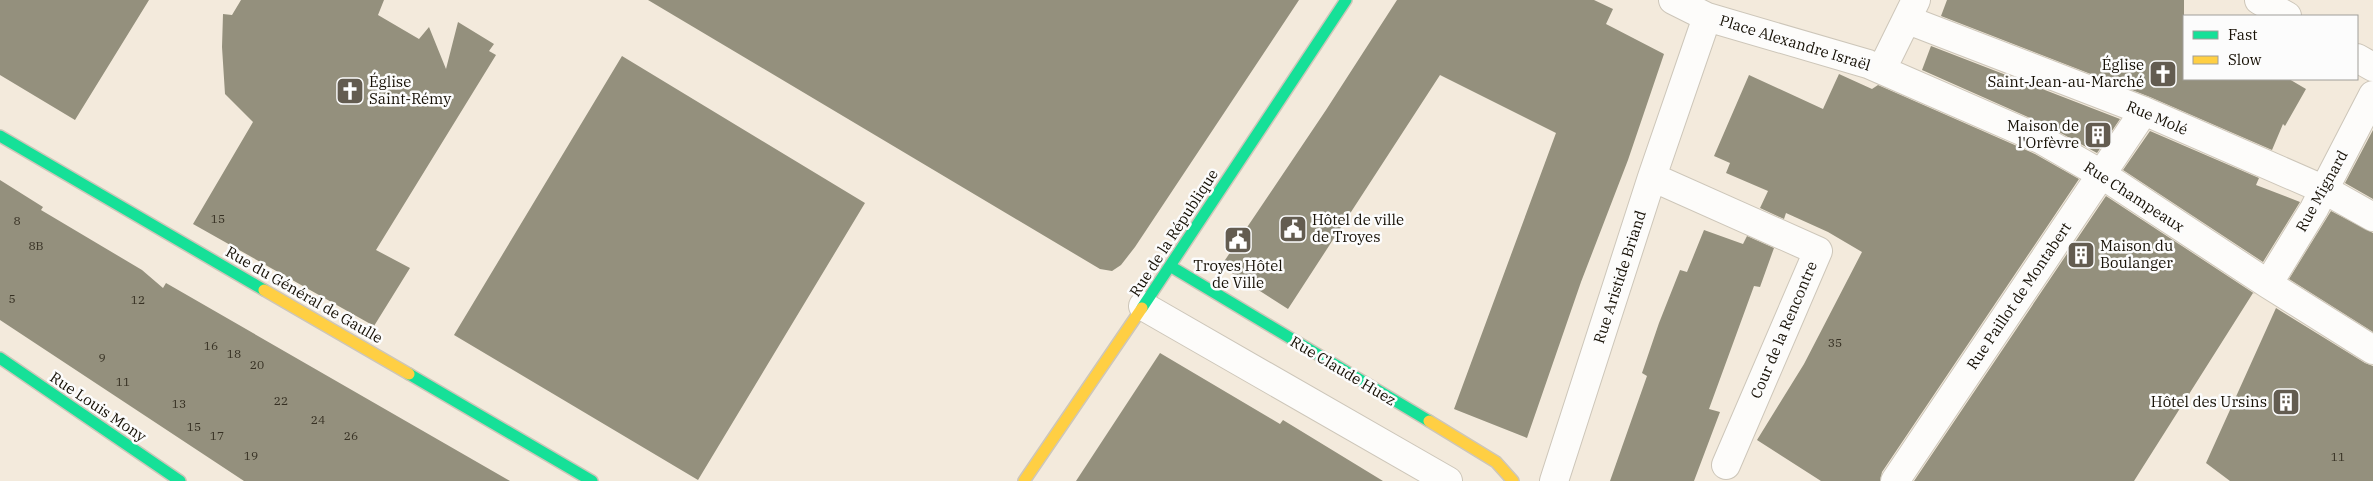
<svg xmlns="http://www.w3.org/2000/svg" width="2373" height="481" font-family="'IBM Plex Serif',serif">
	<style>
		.building { fill: #94907d }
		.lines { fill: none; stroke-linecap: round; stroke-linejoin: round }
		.street-casing { stroke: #cdc6b9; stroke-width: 30 }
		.fast-casing { stroke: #cdc6b9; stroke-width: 14 }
		.slow-casing { stroke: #cdc6b9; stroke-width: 14 }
		.street { stroke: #fdfcfa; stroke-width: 28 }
		.fast { stroke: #16e098; stroke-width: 11 }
		.slow { stroke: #ffcf43; stroke-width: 11 }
		.labels { text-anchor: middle; stroke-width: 5; stroke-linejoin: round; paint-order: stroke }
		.number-label { font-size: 12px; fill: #363023 }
		.street-label { font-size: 15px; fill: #161005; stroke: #fcfcfc }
		.poi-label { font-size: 15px; fill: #161005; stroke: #fcfcfc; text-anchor: end }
	</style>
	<rect width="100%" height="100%" fill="#f3eadc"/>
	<!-- building -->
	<path class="building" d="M 0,0 L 149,0 L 75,120 L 0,75 Z
		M 241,0 L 384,0 L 378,15 L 419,39 L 429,27 L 446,69 L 458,22 L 494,44 L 489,51 L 496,55 L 376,250 L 410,268 L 374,326 L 193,224 L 253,122 L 225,94 L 222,47 L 223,14 L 232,15 Z
		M 648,0 L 1299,0 L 1135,247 L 1121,265 L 1112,271 L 1100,269 Z
		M 1397,0 L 1594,0 L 1613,9 L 1606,24 L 1664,54 L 1628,160 L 1581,282 L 1527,438 L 1454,409 L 1556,133 L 1440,75 L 1288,309 L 1221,266 L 1326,110 Z
		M 1947,0 L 2184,0 L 2184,79 L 2289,79 L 2306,89 L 2285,126 L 2283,124 L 2272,150 L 2150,97 L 1941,16 Z
		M 1931,46 L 2120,119 L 2097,153 L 2048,126 L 1922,70 Z
		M 622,56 L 865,203 L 698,480 L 454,335 Z
		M 1839,74 L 1872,89 L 1878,85 L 2035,154 L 2079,179 L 1882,472 L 1880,481 L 1821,481 L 1757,440 L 1804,364 L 1862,252 L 1828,232 L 1786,213 L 1784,219 L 1760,208 L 1768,191 L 1726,173 L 1730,163 L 1714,156 L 1749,75 L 1823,109 Z
		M 2373,130 L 2373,199 L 2345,183 Z
		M 2150,131 L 2259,178 L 2256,185 L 2300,202 L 2263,262 L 2123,170 Z
		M 0,180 L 43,207 L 41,210 L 142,270 L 163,288 L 166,283 L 510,481 L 244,481 L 0,320 Z
		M 2106,196 L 2255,294 L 2253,293 L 2134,481 L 1914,481 Z
		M 2331,211 L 2373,233 L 2373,332 L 2289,279 Z
		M 1704,230 L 1743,244 L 1747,236 L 1774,248 L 1760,287 L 1754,286 L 1709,409 L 1720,412 L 1694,481 L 1610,481 L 1647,376 L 1642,373 L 1659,323 L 1680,270 L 1687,272 Z
		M 2276,308 L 2365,363 L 2373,366 L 2373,481 L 2230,481 L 2206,463 Z
		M 1160,353 L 1280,424 L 1283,420 L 1383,481 L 1076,481 Z"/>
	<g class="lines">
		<defs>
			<path id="street" d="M 1673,0 L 1707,17 L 1868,64 L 2042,140 L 2101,174 L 2268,284 L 2373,350
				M 2259,0 L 2287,16
				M 1908,20 L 2144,111 L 2325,190 L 2373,217
				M 2357,58 L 2373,67
				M 1882,69 L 1916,0
				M 1652,177 L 1818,251 L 1726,465
				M 2268,284 L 2314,209 L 2373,95
				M 1143,306 L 1448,481
				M 1554,481 L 1652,177 L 1707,17
				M 1895,481 L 2144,111"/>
			<path id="fast" d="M 0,136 L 264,290
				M 1170,266 L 1429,421
				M 1142,308 L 1346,0
				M 0,358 L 180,481
				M 409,374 L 592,481"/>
			<path id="slow" d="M 264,290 L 409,374
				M 1429,421 L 1496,462 L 1513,481
				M 1024,481 L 1142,308"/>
		</defs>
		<!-- street casing -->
		<use href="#street" class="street-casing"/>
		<!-- fast casing -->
		<use href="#fast" class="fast-casing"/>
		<!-- slow casing -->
		<use href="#slow" class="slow-casing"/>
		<!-- street -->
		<use href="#street" class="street"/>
		<!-- fast -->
		<use href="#fast" class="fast"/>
		<!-- slow -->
		<use href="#slow" class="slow"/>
	</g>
	<!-- icons -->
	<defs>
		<symbol id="church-square" viewBox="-11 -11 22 22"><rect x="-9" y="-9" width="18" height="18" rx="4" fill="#635c50" stroke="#fcfcfc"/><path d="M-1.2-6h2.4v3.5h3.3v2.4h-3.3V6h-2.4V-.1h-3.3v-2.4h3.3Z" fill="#fff"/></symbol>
		<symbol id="building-square" viewBox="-11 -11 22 22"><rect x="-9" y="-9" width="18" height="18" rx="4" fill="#635c50" stroke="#fcfcfc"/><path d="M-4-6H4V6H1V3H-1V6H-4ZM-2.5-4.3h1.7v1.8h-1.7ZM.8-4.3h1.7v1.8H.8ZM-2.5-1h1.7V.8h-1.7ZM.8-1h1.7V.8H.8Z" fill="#fff"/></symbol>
		<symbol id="civic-square" viewBox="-11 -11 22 22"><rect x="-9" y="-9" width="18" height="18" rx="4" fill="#635c50" stroke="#fcfcfc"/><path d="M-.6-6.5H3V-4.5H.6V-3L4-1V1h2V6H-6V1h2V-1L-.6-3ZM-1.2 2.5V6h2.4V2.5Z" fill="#fff"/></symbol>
	</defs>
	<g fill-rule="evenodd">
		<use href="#church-square" x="2147" y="58" width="32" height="32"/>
		<use href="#church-square" x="334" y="75" width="32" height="32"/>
		<use href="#building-square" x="2082" y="119" width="32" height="32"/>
		<use href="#civic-square" x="1277" y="213" width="32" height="32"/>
		<use href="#civic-square" x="1222" y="224" width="32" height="32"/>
		<use href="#building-square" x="2065" y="239" width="32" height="32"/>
		<use href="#building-square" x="2270" y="386" width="32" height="32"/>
	</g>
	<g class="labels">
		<!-- number labels -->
		<g class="number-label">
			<text x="218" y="223">15</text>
			<text x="17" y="225">8</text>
			<text x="36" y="250">8B</text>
			<text x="12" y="303">5</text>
			<text x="138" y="304">12</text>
			<text x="1835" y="347">35</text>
			<text x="211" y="350">16</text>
			<text x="234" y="358">18</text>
			<text x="102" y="362">9</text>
			<text x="257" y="369">20</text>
			<text x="123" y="386">11</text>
			<text x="281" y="405">22</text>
			<text x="179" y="408">13</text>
			<text x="318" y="424">24</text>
			<text x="194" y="431">15</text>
			<text x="217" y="440">17</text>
			<text x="351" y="440">26</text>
			<text x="251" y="460">19</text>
			<text x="2338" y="461">11</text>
		</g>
		<!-- street labels -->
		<g class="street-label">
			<text transform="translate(1795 43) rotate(17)" y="5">Place Alexandre Israël</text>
			<text transform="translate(2157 118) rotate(23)" y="5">Rue Molé</text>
			<text transform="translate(2322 191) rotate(-61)" y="5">Rue Mignard</text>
			<text transform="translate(2134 197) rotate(33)" y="5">Rue Champeaux</text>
			<text transform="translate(1174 233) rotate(-57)" y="5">Rue de la République</text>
			<text transform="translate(1620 277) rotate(-72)" y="5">Rue Aristide Briand</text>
			<text transform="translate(304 295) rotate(30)" y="5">Rue du Général de Gaulle</text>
			<text transform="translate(2019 296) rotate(-56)" y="5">Rue Paillot de Montabert</text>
			<text transform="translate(1784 330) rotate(-67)" y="5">Cour de la Rencontre</text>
			<text transform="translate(1343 371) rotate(31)" y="5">Rue Claude Huez</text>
			<text transform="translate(98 407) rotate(34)" y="5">Rue Louis Mony</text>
		</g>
		<!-- poi labels -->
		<g class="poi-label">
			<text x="2144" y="70">Église<tspan x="2144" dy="17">Saint-Jean-au-Marché</tspan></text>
			<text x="369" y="87" text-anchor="start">Église<tspan x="369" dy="17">Saint-Rémy</tspan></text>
			<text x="2079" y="131">Maison de<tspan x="2079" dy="17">l'Orfèvre</tspan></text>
			<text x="1312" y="225" text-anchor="start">Hôtel de ville<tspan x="1312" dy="17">de Troyes</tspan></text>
			<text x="2100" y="251" text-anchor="start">Maison du<tspan x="2100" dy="17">Boulanger</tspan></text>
			<text x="1238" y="271" text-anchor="middle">Troyes Hôtel<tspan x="1238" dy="17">de Ville</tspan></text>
			<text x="2267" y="407">Hôtel des Ursins</text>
		</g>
	</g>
	<!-- legend -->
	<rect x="2183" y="15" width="175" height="65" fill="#fcfcfc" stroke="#a09e99"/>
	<rect x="2193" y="31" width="25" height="8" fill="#16e098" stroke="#a09e99"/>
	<text x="2228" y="40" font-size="15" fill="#161005">Fast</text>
	<rect x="2193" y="56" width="25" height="8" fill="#ffcf43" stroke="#a09e99"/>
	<text x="2228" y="65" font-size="15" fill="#161005">Slow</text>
</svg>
